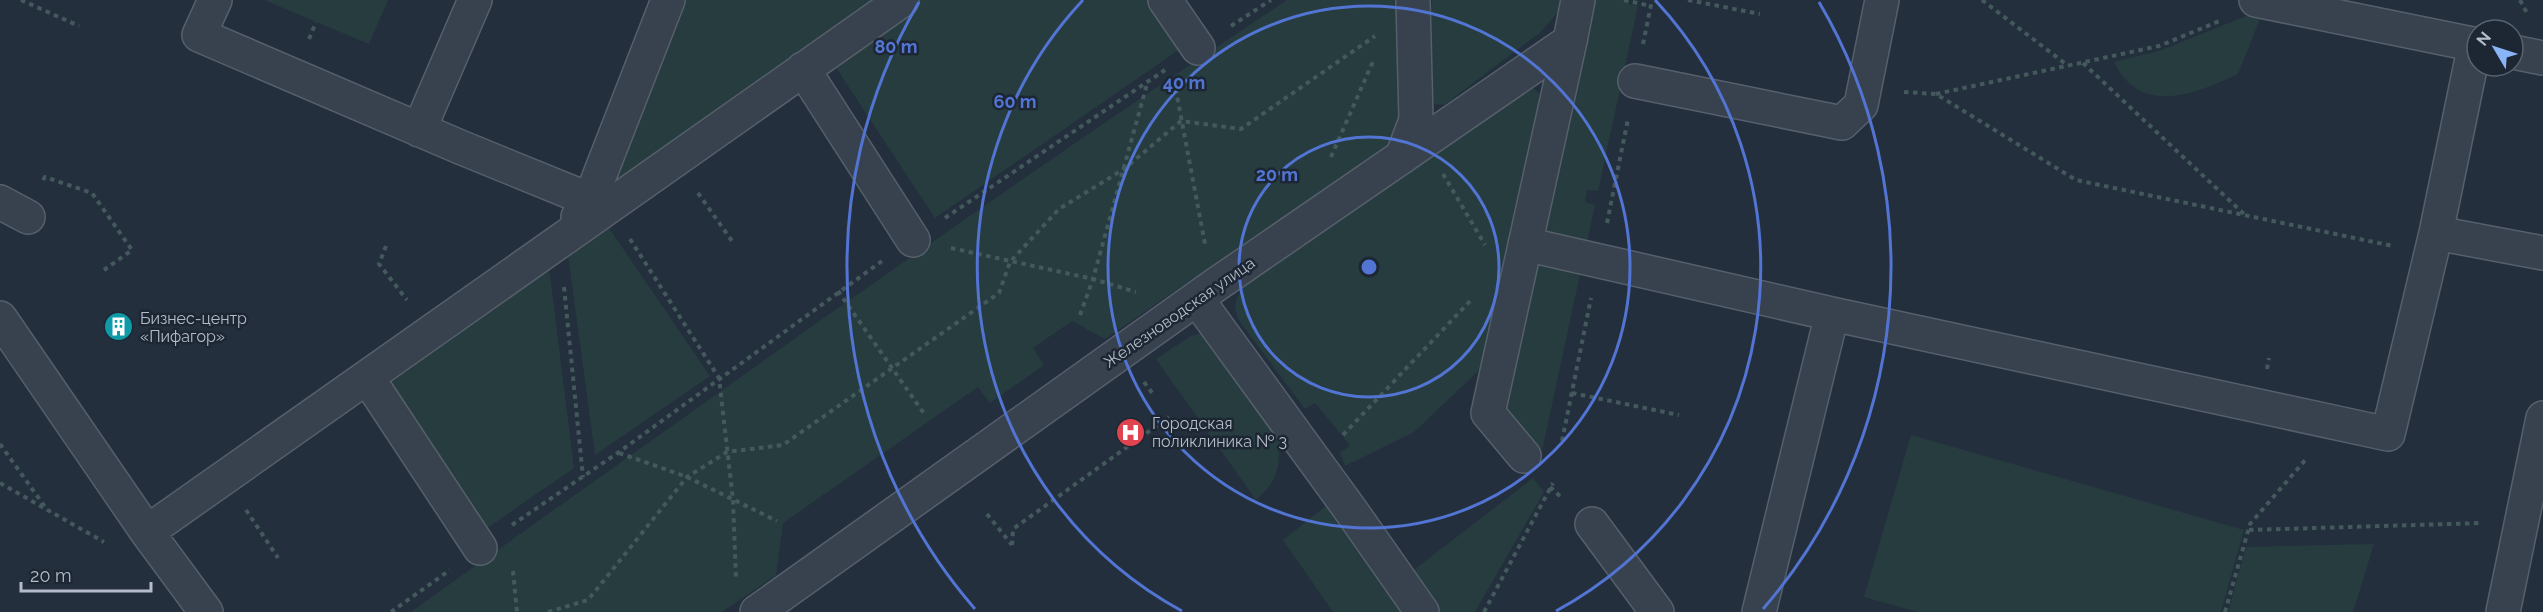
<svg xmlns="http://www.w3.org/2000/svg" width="2543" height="612" font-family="Raleway,sans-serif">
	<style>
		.green { fill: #263c3f }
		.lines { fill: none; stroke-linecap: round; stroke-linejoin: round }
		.minor-casing { stroke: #565f6c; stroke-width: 36 }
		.path { stroke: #44595c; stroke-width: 4; stroke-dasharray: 4.5 4.5; stroke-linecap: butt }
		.minor { stroke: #38414e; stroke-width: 33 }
		.ring { fill: none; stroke: #5274d3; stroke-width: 3 }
		.labels { text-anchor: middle; stroke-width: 5; stroke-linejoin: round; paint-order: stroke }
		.street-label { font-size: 16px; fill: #b4bcc9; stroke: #1d2633 }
		.poi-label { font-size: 16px; fill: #b4bcc9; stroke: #1d2633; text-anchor: start }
		.centre { fill: #5274d3; stroke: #1d2633; stroke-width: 3 }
		.ring-label { font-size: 18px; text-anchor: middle; font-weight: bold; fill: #5274d3; stroke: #1d2633; stroke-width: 5; stroke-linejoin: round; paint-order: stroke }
	</style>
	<rect width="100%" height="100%" fill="#242f3e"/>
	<!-- green -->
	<path class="green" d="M 264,0 L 388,0 L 369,44 Z
		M 668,0 L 902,0 L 590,200 Z
		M 915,0 L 1155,0 L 1186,45 L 935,218 L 831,60 Z
		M 1287,0 L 1397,0 L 1399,137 L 1105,339 L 1072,321 L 1033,348 L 1044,365 L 990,403 L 978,387 L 783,523 L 776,575 L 722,612 L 411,612 C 701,405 990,197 1287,0 Z
		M 1432,0 L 1560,0 L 1557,13 L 1541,32 L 1444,105 L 1432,104 L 1429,97 Z
		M 1591,0 L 1629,0 L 1629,4 L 1638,6 L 1598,191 L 1587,190 L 1585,202 L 1595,205 L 1540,460 L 1501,413 Z
		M 2264,9 L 2238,74 C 2195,94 2141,117 2114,62 L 2159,51 Z
		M 1532,87 L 1539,93 L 1540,104 L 1488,362 L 1414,432 L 1345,466 L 1340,453 L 1350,445 L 1315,403 L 1305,409 L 1240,322 C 1232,307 1235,297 1246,285 Z
		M 609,228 L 710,376 L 595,455 L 568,255 Z
		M 549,267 L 574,468 L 480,533 L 382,386 Z
		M 1202,333 L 1280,433 C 1278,466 1282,477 1256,500 L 1156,359 L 1191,336 Z
		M 1911,435 L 2244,530 L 2221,612 L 1918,612 L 1864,597 Z
		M 1533,478 L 1544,492 L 1475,612 L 1431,612 L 1406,576 Z
		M 1332,501 L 1412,612 L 1333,612 L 1283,540 Z
		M 2374,544 L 2353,612 L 2228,612 L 2246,547 Z"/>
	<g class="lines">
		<defs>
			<path id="minor" d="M 215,0 L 199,35 L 460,147 L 590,200
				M 1165,0 L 1198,48
				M 2256,0 L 2477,45
				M 2513,52 L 2543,58
				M 803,69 L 913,240
				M 1635,81 L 1842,123 L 1861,105 L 1882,0
				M 419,130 L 475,0
				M 1402,157 L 1416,120 L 1413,0
				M 0,202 L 28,217
				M 578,217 L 590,200 L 668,0
				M 2436,233 L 2475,44
				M 1525,244 L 1832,314 L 2388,434 L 2436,233 L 2543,253
				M 1197,299 L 1352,512 L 1422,612
				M 0,318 L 147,532 L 206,612
				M 367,377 L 480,548
				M 1524,456 L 1488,413 L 1570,41
				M 1592,524 L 1657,612
				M 147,532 L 902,0
				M 757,612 L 1214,286 L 1570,41 L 1578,0
				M 1759,612 L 1832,314
				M 2503,612 L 2543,418"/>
		</defs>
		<!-- minor casing -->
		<use href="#minor" class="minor-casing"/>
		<!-- path -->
		<path class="path" d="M 21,0 L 79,26
			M 1624,0 L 1651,6
			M 1688,0 L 1760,14
			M 1982,0 L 2067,65
			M 2520,0 L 2528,15
			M 1231,26 L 1271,0
			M 309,39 L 316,22
			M 1643,44 L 1652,0
			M 2083,63 L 2245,215
			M 1174,80 L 1205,244
			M 1904,92 L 1936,94 L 2076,180 L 2393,246
			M 1936,94 L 2159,46 L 2222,20
			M 1331,157 L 1374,59
			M 1443,174 L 1485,245
			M 43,180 L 45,177 L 92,193 L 132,250 L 104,270
			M 698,193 L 732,241
			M 945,218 L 1165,70
			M 1607,223 L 1628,119
			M 630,239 L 719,378 L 733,500 L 736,579
			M 386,246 L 379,264 L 407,300
			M 951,248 L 1093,279 L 1136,292
			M 564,287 L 583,477
			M 838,291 L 925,415
			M 1080,315 L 1093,279 L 1147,84
			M 2267,369 L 2269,358
			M 1144,382 L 1153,394
			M 1572,393 L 1679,415
			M 1343,435 L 1472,299
			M 1562,441 L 1591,298
			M 0,444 L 45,507
			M 619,453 L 687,477 L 777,521
			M 0,483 L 104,542
			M 1550,487 L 1562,498
			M 246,510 L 278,558
			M 987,514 L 1012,545
			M 512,525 L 619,452 L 882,261
			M 2249,530 L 2482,523
			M 1012,545 L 1013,529 L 1169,417
			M 513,571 L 517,612
			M 391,612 L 450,570
			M 548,612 L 588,600 L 687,477 L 727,452 L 783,445 L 999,293 L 1010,262 L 1059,209 L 1124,169 L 1181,121 L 1241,129 L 1375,36
			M 1484,612 L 1553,483
			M 2225,612 L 2250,524 L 2307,458"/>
		<!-- minor -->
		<use href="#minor" class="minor"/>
	</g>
	<!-- distance rings -->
	<g class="ring">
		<circle cx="1369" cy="267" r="130"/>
		<circle cx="1369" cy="267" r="261"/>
		<path d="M1182 611A391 391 0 0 1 1083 0M1655 0A391 391 0 0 1 1556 611"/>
		<path d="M975 609A522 522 0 0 1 919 2M1819 2A522 522 0 0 1 1763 609"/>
	</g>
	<!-- icons -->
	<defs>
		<symbol id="building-disc" viewBox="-11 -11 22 22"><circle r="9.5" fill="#0f9aa8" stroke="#1d2633"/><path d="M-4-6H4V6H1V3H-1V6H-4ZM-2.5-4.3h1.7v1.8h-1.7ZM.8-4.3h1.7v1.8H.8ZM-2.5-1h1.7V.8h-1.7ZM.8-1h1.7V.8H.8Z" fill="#fff"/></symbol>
		<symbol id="hospital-disc" viewBox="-11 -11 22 22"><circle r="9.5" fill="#e0444e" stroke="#1d2633"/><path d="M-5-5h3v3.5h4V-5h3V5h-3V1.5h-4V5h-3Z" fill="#fff"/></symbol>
	</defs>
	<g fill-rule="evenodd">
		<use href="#building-disc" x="102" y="310" width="33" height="33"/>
		<use href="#hospital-disc" x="1114" y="416" width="33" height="33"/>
	</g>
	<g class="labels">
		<!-- street labels -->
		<g class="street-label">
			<text transform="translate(1179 312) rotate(-35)" y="6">Железноводская улица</text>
		</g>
		<!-- poi labels -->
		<g class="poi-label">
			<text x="140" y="324">Бизнес-центр<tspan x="140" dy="18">«Пифагор»</tspan></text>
			<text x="1152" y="429">Городская<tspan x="1152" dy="18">поликлиника № 3</tspan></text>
		</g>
	</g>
	<circle cx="1369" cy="267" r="9" class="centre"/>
	<g class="ring-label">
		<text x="896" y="53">80 m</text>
		<text x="1184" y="89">40 m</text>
		<text x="1015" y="108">60 m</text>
		<text x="1277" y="181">20 m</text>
	</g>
	<!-- north arrow -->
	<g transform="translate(2495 48) rotate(309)"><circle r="28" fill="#1d2633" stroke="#59626f" stroke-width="1.5"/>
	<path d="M0-4.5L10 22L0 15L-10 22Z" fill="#8ab4f8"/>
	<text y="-9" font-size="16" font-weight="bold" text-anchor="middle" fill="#b4bcc9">N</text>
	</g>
	<!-- scale -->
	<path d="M21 582v9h130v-9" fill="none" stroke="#b4bcc9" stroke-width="3"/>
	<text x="30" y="582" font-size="18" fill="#b4bcc9" stroke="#1d2633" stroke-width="4.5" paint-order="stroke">20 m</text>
</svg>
